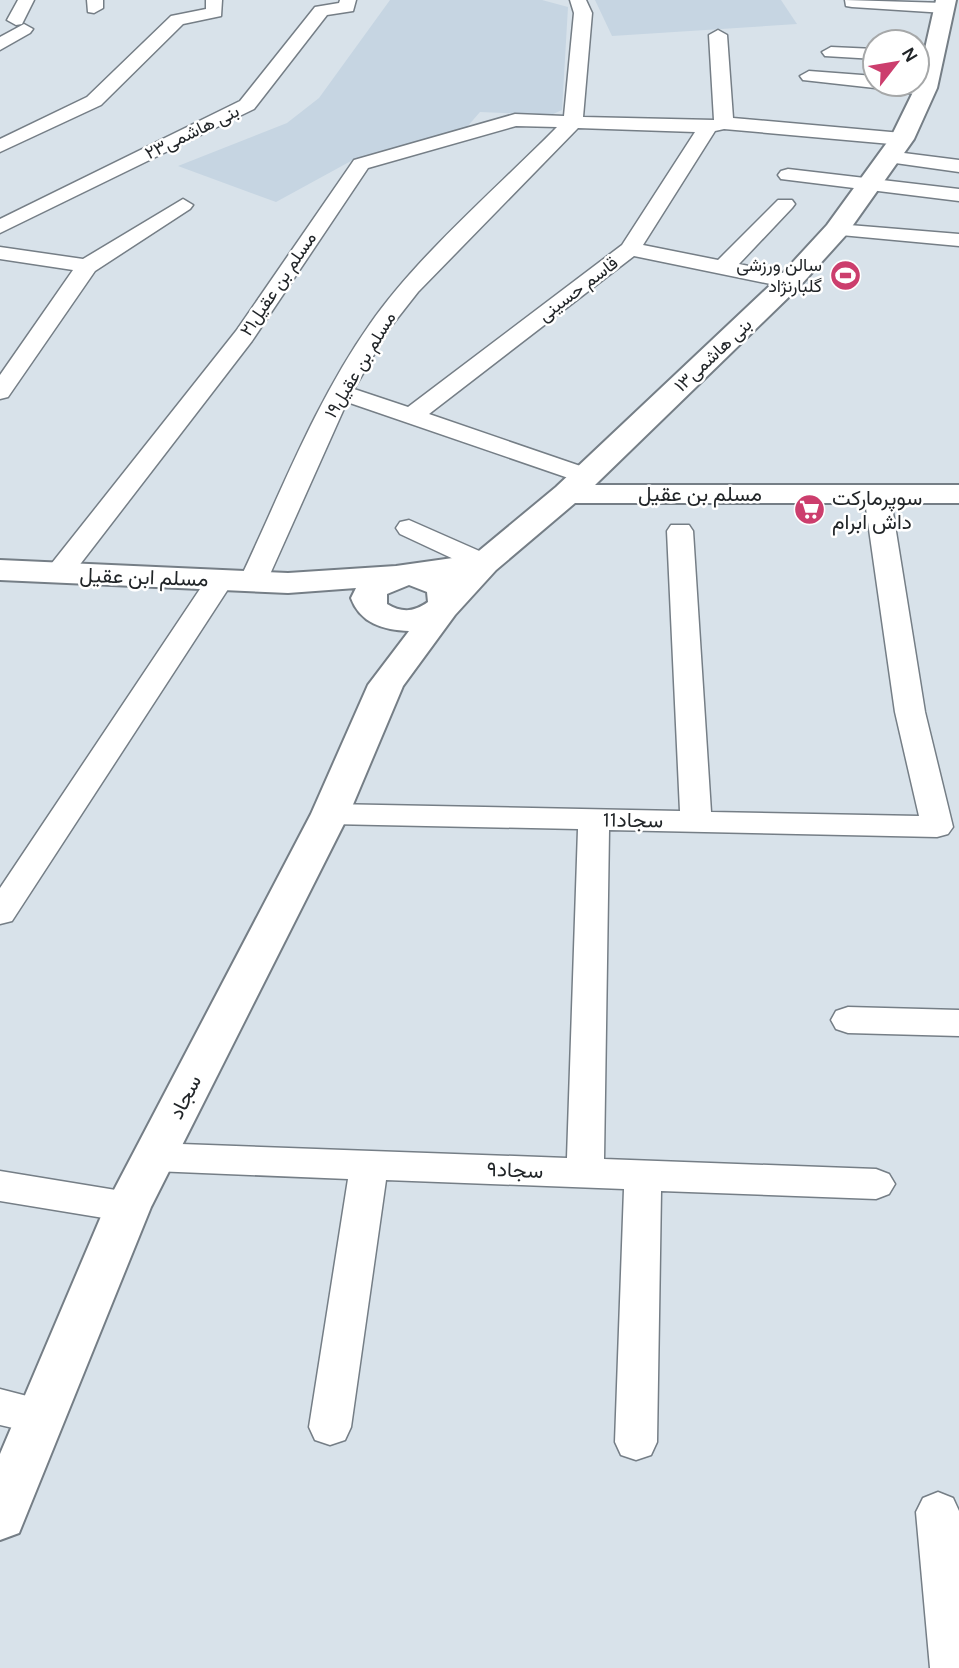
<svg xmlns="http://www.w3.org/2000/svg" width="959" height="1668" font-family="Karla,Vazirmatn,sans-serif">
	<style>
		.built { fill: #c6d5e2 }
		.lines { fill: none; stroke-linecap: round; stroke-linejoin: round }
		.minor-casing { stroke: #757e86; stroke-width: 3 }
		.tertiary-casing { stroke: #757e86; stroke-width: 4 }
		.minor { fill: #fff; fill-rule: evenodd }
		.tertiary { fill: #fff; fill-rule: evenodd }
		.labels { text-anchor: middle; stroke-width: 5; stroke-linejoin: round; paint-order: stroke }
		.far-street-label { font-size: 18px; fill: #212528; stroke: #fff }
		.far-poi-label { font-size: 18px; fill: #212528; stroke: #fff; text-anchor: end }
		.street-label { font-size: 21px; fill: #212528; stroke: #fff }
		.poi-label { font-size: 21px; fill: #212528; stroke: #fff; text-anchor: start }
	</style>
	<rect width="100%" height="100%" fill="#d8e2ea"/>
	<!-- built -->
	<path class="built" d="M 390,0 L 542,0 L 568,7 L 562,110 L 551,115 L 480,112 L 467,127 L 351,161 L 276,202 L 178,166 L 287,123 L 319,98 Z
		M 595,0 L 781,0 L 797,24 L 612,36 Z"/>
	<g class="lines">
		<defs>
			<path id="minor" d="M 18,0 L 34,0 L 22,24 L 16,25 L 7,20 Z
				M 87,0 L 103,0 L 103,8 L 94,13 L 88,12 Z
				M 206,0 L 222,0 L 221,16 L 183,24 L 101,105 L 0,152 L 0,139 L 87,97 L 171,16 L 206,9 Z
				M 340,0 L 356,0 L 353,11 L 327,15 L 254,109 L 0,233 L 0,219 L 240,101 L 315,7 L 339,3 Z
				M 570,0 L 586,0 L 592,13 L 583,117 L 714,120 L 709,35 L 718,30 L 727,35 L 733,118 L 902,133 L 912,139 L 902,145 L 724,129 L 715,131 L 643,245 L 718,260 L 778,200 L 792,200 L 795,204 L 792,208 L 739,264 L 798,276 L 801,281 L 798,286 L 790,288 L 634,256 L 429,414 L 595,471 L 599,476 L 595,481 L 577,481 L 347,402 L 267,581 L 263,587 L 243,587 L 239,581 C 280,495 315,402 370,324 C 419,254 496,189 557,127 L 516,126 L 368,168 L 252,341 L 68,580 L 48,580 L 45,574 L 48,568 L 236,331 L 354,160 L 515,114 L 564,116 L 574,13 ZM 578,128 L 695,132 L 622,245 L 408,407 L 354,389 L 389,329 L 418,292 Z
				M 845,0 L 945,3 L 954,8 L 945,13 L 852,7 L 846,6 Z
				M 24,24 L 33,29 L 30,33 L 0,50 L 0,37 Z
				M 831,47 L 875,49 L 875,59 L 825,56 L 822,52 Z
				M 809,71 L 875,76 L 875,84 L 917,84 L 917,81 L 933,84 L 935,88 C 926,98 893,93 882,85 L 875,88 L 803,80 L 800,76 Z
				M 888,151 L 959,160 L 959,172 L 881,161 L 878,157 L 881,153 Z
				M 788,169 L 959,189 L 959,201 L 781,179 L 778,175 L 781,171 Z
				M 183,199 L 193,205 L 190,209 L 95,271 L 8,397 L 0,399 L 0,375 L 73,270 L 0,259 L 0,247 L 83,259 Z
				M 837,224 L 959,234 L 959,246 L 830,234 L 827,230 L 830,226 Z
				M 877,486 L 886,489 L 890,494 L 925,712 L 953,827 L 948,834 L 937,837 L 609,830 L 604,1159 L 876,1169 L 889,1174 L 895,1184 L 889,1194 L 876,1199 L 661,1191 L 657,1442 L 651,1455 L 636,1460 L 621,1455 L 615,1442 L 624,1189 L 386,1180 L 351,1427 L 345,1440 L 330,1445 L 315,1440 L 309,1427 L 348,1179 L 154,1171 L 141,1167 L 135,1157 L 141,1147 L 154,1143 L 567,1158 L 578,829 L 330,824 L 319,821 L 314,814 L 319,807 L 330,804 L 680,811 L 667,531 L 671,525 L 689,525 L 693,531 L 711,812 L 919,816 L 895,712 L 864,494 L 868,489 Z
				M 409,520 L 493,557 L 497,563 L 493,569 L 475,569 L 400,534 L 396,528 L 400,522 Z
				M 220,572 L 230,574 L 234,580 L 12,921 L 0,924 L 0,888 L 210,574 Z
				M 848,1007 L 959,1010 L 959,1036 L 848,1033 L 836,1029 L 831,1020 L 836,1011 Z
				M 0,1171 L 128,1192 L 141,1196 L 147,1207 L 141,1218 L 128,1222 L 0,1201 Z
				M 0,1389 L 54,1403 L 60,1416 L 54,1429 L 39,1434 L 0,1425 Z
				M 938,1492 L 953,1498 L 959,1511 L 959,1668 L 930,1668 L 916,1512 L 923,1498 Z"/>
			<path id="tertiary" d="M 936,0 L 956,0 L 937,88 L 914,139 L 846,235 L 799,287 L 595,485 L 959,485 L 959,503 L 575,503 L 496,570 L 455,615 L 403,686 L 349,814 L 151,1207 L 19,1533 L 0,1540 L 0,1454 L 105,1207 L 311,814 L 368,685 L 409,631 C 383,630 360,623 351,598 L 356,588 L 288,593 L 0,580 L 0,560 L 288,573 L 396,566 L 474,555 L 556,487 L 781,275 L 827,225 L 891,137 L 917,84 ZM 409,585 L 427,592 L 428,602 C 414,612 402,613 387,604 L 387,594 Z"/>
		</defs>
		<!-- minor casing -->
		<use href="#minor" class="minor-casing"/>
		<!-- tertiary casing -->
		<use href="#tertiary" class="tertiary-casing"/>
		<!-- minor -->
		<use href="#minor" class="minor"/>
		<!-- tertiary -->
		<use href="#tertiary" class="tertiary"/>
	</g>
	<!-- icons -->
	<defs>
		<symbol id="stadium-disc" viewBox="-11 -11 22 22"><circle r="9.5" fill="#cc3e6d" stroke="#fff"/><path d="M0-5a6.5 5 0 1 0 0 10a6.5 5 0 1 0 0-10ZM-3.5-1.8h7v3.6h-7Z" fill="#fff"/></symbol>
		<symbol id="supermarket-disc" viewBox="-11 -11 22 22"><circle r="9.5" fill="#cc3e6d" stroke="#fff"/><path d="M-6-5.5h2.5l.6 2H6L4.5 2H-2.5L-4.4-4H-6ZM-1.5 3.2a1.3 1.3 0 1 0 .1 0ZM3 3.2a1.3 1.3 0 1 0 .1 0Z" fill="#fff"/></symbol>
	</defs>
	<g fill-rule="evenodd">
		<use href="#stadium-disc" x="828" y="258" width="35" height="35"/>
		<use href="#supermarket-disc" x="792" y="492" width="35" height="35"/>
	</g>
	<g class="labels">
		<!-- far-street labels -->
		<g class="far-street-label">
			<text transform="translate(192 132) rotate(-26)" y="6">بنی هاشمی۲۳</text>
			<text transform="translate(278 284) rotate(-56)" y="6">مسلم بن عقیل۲۱</text>
			<text transform="translate(578 289) rotate(-37)" y="6">قاسم حسینی</text>
			<text transform="translate(713 355) rotate(-43)" y="6">بنی هاشمی۱۳</text>
			<text transform="translate(360 365) rotate(-59)" y="6">مسلم بن عقیل۱۹</text>
		</g>
		<!-- far-poi labels -->
		<g class="far-poi-label">
			<text x="822" y="271">سالن ورزشی<tspan x="822" dy="21">گلبارنژاد</tspan></text>
		</g>
		<!-- street labels -->
		<g class="street-label">
			<text x="700" y="501">مسلم بن عقیل</text>
			<text transform="translate(144 577) rotate(2)" y="7">مسلم ابن عقیل</text>
			<text transform="translate(633 820) rotate(1)" y="7">11سجاد</text>
			<text transform="translate(185 1097) rotate(-63)" y="7">سجاد</text>
			<text transform="translate(515 1170) rotate(2)" y="7">۹سجاد</text>
		</g>
		<!-- poi labels -->
		<g class="poi-label">
			<text x="832" y="505">سوپرمارکت<tspan x="832" dy="24">داش ابرام</tspan></text>
		</g>
	</g>
	<!-- north arrow -->
	<g transform="translate(896 63) rotate(59)"><circle r="33" fill="#ffffff" stroke="#a6a8a9" stroke-width="2"/>
	<path d="M0-5L12 26L0 18L-12 26Z" fill="#cc3e6d"/>
	<text y="-10" font-size="19" font-weight="bold" text-anchor="middle" fill="#212528">N</text>
	</g>
</svg>
